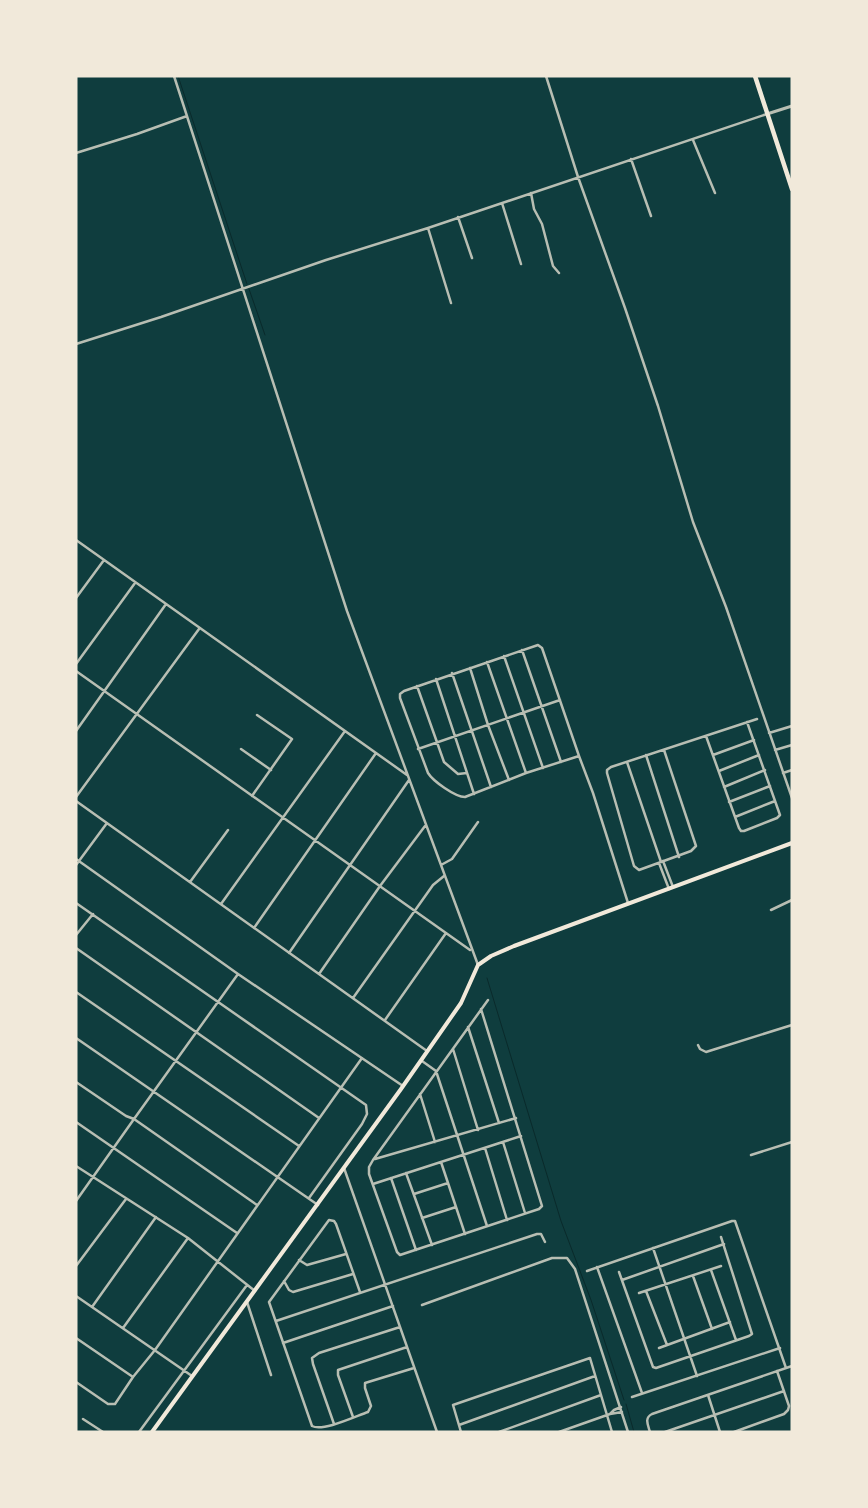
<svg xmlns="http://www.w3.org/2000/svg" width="868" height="1508" font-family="Inter,sans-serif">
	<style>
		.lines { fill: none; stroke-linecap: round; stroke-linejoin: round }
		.stream { stroke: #0a2a2b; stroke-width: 1 }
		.minor { stroke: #b8beb3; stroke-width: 2.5 }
		.tertiary { stroke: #b8beb3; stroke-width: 3 }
		.secondary { stroke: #f1e9da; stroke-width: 4 }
		.trunk { stroke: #f1e9da; stroke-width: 4.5 }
	</style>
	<rect width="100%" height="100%" fill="#0f3d3e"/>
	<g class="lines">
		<!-- stream -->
		<path class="stream" d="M 178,76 L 247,284
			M 249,289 L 265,335
			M 487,978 L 561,1221 L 591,1300 L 624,1400
			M 626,1404 L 634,1432"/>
		<!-- minor -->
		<path class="minor" d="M 174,76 L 347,611 L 478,965
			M 546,76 L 578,177 L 625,308 L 658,406 L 693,522 L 726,607 L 792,798
			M 693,140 L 715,193
			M 76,153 L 137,134 L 187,116
			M 631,159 L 651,216
			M 531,193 L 534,209 L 542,224 L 553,266 L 559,273
			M 502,203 L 521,264
			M 458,217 L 472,258
			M 428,228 L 451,303
			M 76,344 L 161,317 L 326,260 L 428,228 L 767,114
			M 76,540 L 407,775
			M 76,598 L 104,560
			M 538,645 L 542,648 L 579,756 L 526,773 L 465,797 C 455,797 433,781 428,773 L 400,698 L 400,694 L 404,691 Z
			M 522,650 L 561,762
			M 504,656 L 543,768
			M 487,662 L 526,773
			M 76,664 L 135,583
			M 470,668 L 488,725 L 509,780
			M 76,671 L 470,950
			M 452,673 L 491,787
			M 436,679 L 474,794
			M 417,686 L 444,762 L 458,774 L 467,773
			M 76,731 L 166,604
			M 769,733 L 792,726
			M 706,736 L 739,828 L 741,831 L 744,831 L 777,818 L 780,815 L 747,722
			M 241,749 L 271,770
			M 418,749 L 560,700
			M 775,750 L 792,745
			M 646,755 L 679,857
			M 713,755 L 754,740
			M 579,756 L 593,793 L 628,903
			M 627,762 L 661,862 L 639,870 L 634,866 L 607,773 L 607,770 L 611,767 L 757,719
			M 719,771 L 759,755
			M 783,773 L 792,770
			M 724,787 L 765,770
			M 252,796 L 292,739 L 257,715
			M 76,797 L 199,629
			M 76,801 L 427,1051
			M 729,802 L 770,786
			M 735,817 L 775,801
			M 76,859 L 238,974 L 403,1086
			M 663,861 L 673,887
			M 661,862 L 691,851 L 696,846 L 664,750
			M 659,863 L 669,889
			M 76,865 L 107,823
			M 441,865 L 452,859 L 478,822
			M 190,882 L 228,830
			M 76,903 L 366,1105 L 367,1114 L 362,1124 L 309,1198
			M 221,904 L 345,731
			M 771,910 L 792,900
			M 254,928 L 376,753
			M 76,935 L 93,914
			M 76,948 L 319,1118
			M 289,953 L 409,780
			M 319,974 L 380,886 L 425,826
			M 76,992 L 299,1146
			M 353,998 L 433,885 L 444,876
			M 481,1009 L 542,1206 L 539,1209 L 400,1255 L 397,1252 L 369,1174 L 369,1167 L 373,1160 L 488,1000
			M 385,1020 L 446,933
			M 468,1027 L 499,1123
			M 76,1038 L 318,1205
			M 698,1045 L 700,1049 L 706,1052 L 792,1025
			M 453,1049 L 478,1130
			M 422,1061 L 436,1071 L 487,1226
			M 76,1082 L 126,1116 L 134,1119 L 238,974
			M 420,1094 L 435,1142
			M 76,1122 L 237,1233
			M 503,1142 L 525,1213
			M 485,1148 L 507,1220
			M 751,1155 L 792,1142
			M 375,1159 L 516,1118
			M 441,1162 L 465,1234
			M 76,1166 L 188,1238 L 255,1291
			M 344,1168 L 437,1432
			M 406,1173 L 432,1245
			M 391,1178 L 416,1250
			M 373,1184 L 521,1136
			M 414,1194 L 448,1183
			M 76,1201 L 134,1119 L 257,1205
			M 422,1218 L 456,1207
			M 653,1248 L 697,1376
			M 299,1260 L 307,1265 L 346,1254
			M 76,1266 L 126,1199
			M 597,1267 L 642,1393
			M 711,1270 L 736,1340
			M 587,1271 L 732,1221 L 735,1221 L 786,1368
			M 619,1272 L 653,1367 L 656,1368 L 749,1336 L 752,1334 L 721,1237
			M 693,1276 L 712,1329
			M 622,1280 L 724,1244
			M 284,1281 L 289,1290 L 293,1292 L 353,1274
			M 646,1291 L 667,1345
			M 360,1292 L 336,1224 L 334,1221 L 329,1220 L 269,1302 L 312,1426 C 323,1432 356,1416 368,1412 L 371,1406 L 365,1388 L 365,1383 L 414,1368
			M 639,1293 L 721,1266
			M 76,1296 L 192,1376
			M 247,1302 L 271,1375
			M 422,1305 L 552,1258 L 567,1258 L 575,1269 L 628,1432
			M 92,1307 L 156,1217
			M 276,1321 L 537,1234 L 541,1234 L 545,1242
			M 123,1328 L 188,1238
			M 76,1338 L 133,1377
			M 283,1343 L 393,1306
			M 659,1348 L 730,1322
			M 76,1382 L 108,1404 L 115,1404 L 133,1377 L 155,1350 L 362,1058
			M 708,1395 L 720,1432
			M 632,1397 L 780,1348
			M 610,1414 L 614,1410 L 621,1407
			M 353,1417 L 338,1375 L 338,1370 L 407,1347
			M 83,1419 L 103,1432
			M 334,1424 L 313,1364 L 312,1358 L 319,1353 L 400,1327
			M 459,1425 L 595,1376
			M 139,1432 L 247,1285
			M 461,1432 L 453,1405 L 590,1358 L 612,1432
			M 499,1432 L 601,1395
			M 559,1432 L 610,1414 L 622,1412
			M 650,1432 C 648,1425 644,1418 652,1414 L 792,1366
			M 665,1432 L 784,1391
			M 734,1432 L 784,1414 L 788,1410 L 789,1406 L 777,1371"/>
		<!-- tertiary -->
		<path class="tertiary" d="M 767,114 L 792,106"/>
		<!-- secondary -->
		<path class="secondary" d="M 152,1432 L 401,1089 L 461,1003 L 478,965 L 491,956 L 514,946 L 792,843"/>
		<!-- trunk -->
		<path class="trunk" d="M 755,76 L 792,189"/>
	</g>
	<!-- border -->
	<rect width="868" height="1508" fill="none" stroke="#f1e9da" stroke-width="155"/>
</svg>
